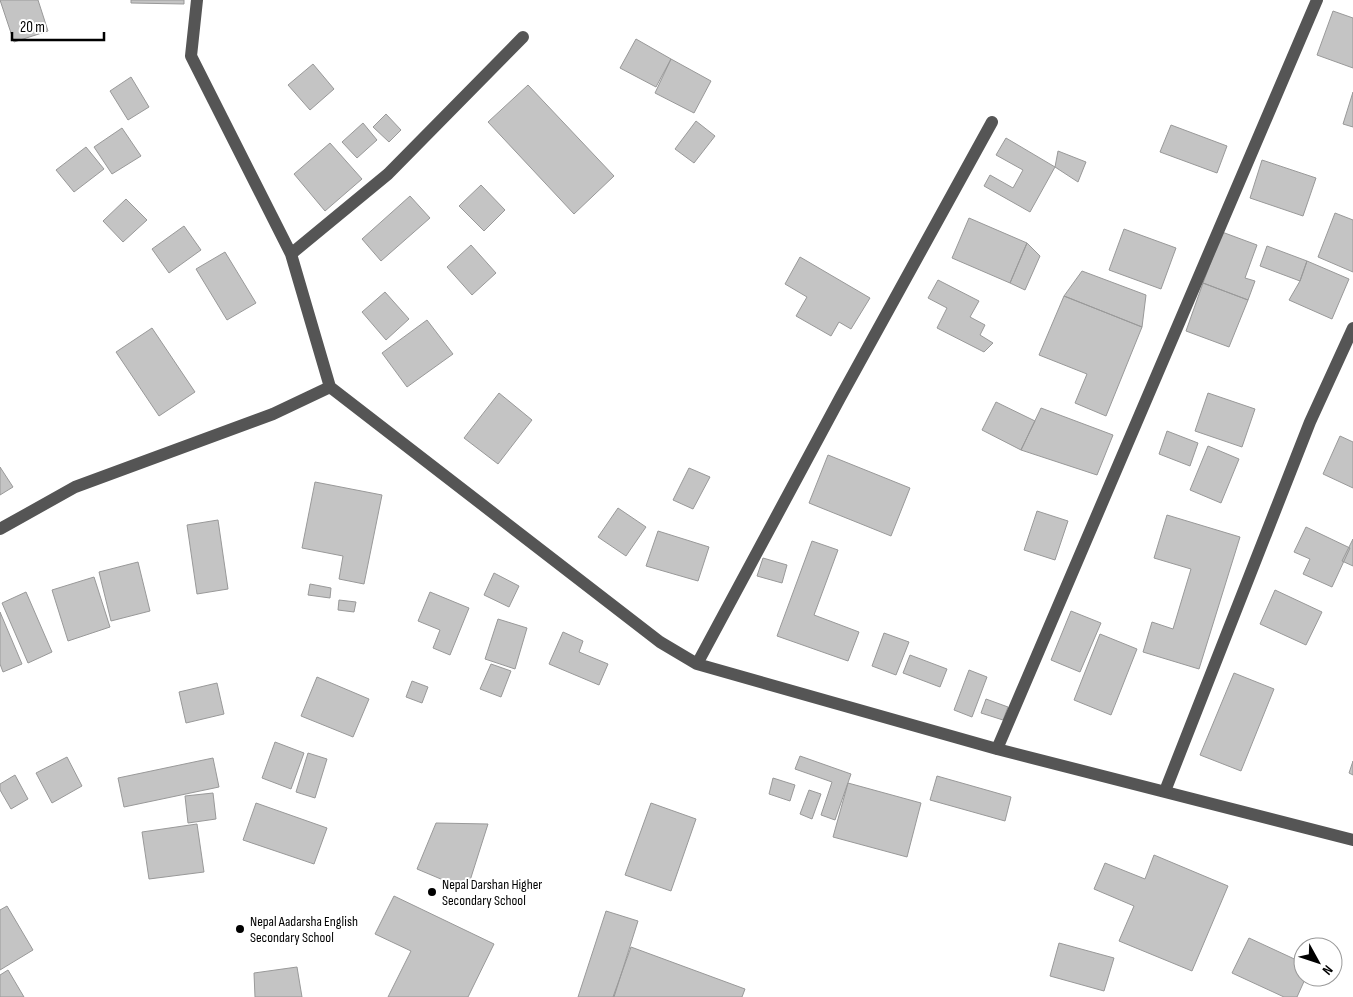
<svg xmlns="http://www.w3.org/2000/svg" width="1353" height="997" font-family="'Sofia Sans Condensed',sans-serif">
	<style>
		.building { fill: #c4c4c4; stroke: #999 }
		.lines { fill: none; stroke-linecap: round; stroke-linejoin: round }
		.minor { stroke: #555; stroke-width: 12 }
		.poi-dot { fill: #000; stroke: #fff; stroke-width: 2 }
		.labels { text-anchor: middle; stroke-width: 4; stroke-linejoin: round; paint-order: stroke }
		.poi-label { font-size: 14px; fill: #000; stroke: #fff; text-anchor: start }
	</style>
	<rect width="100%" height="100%" fill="#fff"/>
	<!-- building -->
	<path class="building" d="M 0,0 L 38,0 L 48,31 L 14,42 Z
		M 131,0 L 184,0 L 184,4 L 131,3 Z
		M 1333,11 L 1353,18 L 1353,68 L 1317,55 Z
		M 636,39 L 671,59 L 656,87 L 620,68 Z
		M 671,59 L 711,81 L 694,113 L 655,93 Z
		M 313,64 L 334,89 L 310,110 L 288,85 Z
		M 131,77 L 149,107 L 128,120 L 110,91 Z
		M 528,85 L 614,176 L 574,214 L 488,122 Z
		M 1353,92 L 1353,127 L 1343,124 Z
		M 386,114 L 401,130 L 389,142 L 373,127 Z
		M 696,121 L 715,136 L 694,163 L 675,149 Z
		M 363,123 L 377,140 L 357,158 L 342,142 Z
		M 1171,125 L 1227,146 L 1217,173 L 1160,152 Z
		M 122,128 L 141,156 L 112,174 L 94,147 Z
		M 1006,138 L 1055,167 L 1030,212 L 984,186 L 990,175 L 1013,188 L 1023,170 L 996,155 Z
		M 330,143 L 362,179 L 325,211 L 294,174 Z
		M 86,147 L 104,169 L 74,192 L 56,170 Z
		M 1058,151 L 1086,162 L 1078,182 L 1055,167 Z
		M 1262,160 L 1316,178 L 1303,216 L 1250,198 Z
		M 481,185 L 505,210 L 484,231 L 459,206 Z
		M 410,196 L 430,218 L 381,261 L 362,239 Z
		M 126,199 L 147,220 L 123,242 L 103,221 Z
		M 1335,213 L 1353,220 L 1353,272 L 1318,257 Z
		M 969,218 L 1027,243 L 1010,283 L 952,258 Z
		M 184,226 L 201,250 L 169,273 L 152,249 Z
		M 1124,229 L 1176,248 L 1161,289 L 1109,270 Z
		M 1222,232 L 1257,245 L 1245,278 L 1255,281 L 1248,300 L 1203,283 Z
		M 1027,243 L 1040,256 L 1025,290 L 1010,283 Z
		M 471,245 L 496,273 L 472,295 L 447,267 Z
		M 1267,246 L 1307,261 L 1300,281 L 1260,266 Z
		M 225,252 L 256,303 L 227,320 L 196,269 Z
		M 800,257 L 870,298 L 851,329 L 839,322 L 831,336 L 796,316 L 807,297 L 785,284 Z
		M 1307,261 L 1349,279 L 1332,319 L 1289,300 L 1300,281 Z
		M 1082,271 L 1146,295 L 1142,327 L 1064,296 Z
		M 938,280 L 979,301 L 970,317 L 985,325 L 980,335 L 993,343 L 984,352 L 937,328 L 947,308 L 928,298 Z
		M 1203,283 L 1248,300 L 1229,347 L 1186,331 Z
		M 385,292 L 409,319 L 386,340 L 362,312 Z
		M 1064,296 L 1142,327 L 1106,416 L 1075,403 L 1087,374 L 1039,355 Z
		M 427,320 L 453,354 L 407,387 L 382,353 Z
		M 152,328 L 195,392 L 159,416 L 116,352 Z
		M 499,393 L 532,420 L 498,464 L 464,438 Z
		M 1208,393 L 1255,409 L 1242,447 L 1195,431 Z
		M 996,402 L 1035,421 L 1021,450 L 982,430 Z
		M 1041,408 L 1113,435 L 1097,475 L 1021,450 Z
		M 1167,431 L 1198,443 L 1190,466 L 1159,454 Z
		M 1340,436 L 1353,442 L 1353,488 L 1323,474 Z
		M 1208,446 L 1239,459 L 1221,503 L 1190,490 Z
		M 828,455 L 910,488 L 891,536 L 809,503 Z
		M 0,467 L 13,487 L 0,495 Z
		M 689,468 L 710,477 L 693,509 L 673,500 Z
		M 315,482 L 382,495 L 364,584 L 339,579 L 343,556 L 302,548 Z
		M 618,508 L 646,527 L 626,556 L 598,537 Z
		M 1037,511 L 1068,521 L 1055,560 L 1024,550 Z
		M 1167,515 L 1240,537 L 1199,669 L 1143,652 L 1152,622 L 1173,629 L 1191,569 L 1154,558 Z
		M 218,520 L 228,589 L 197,594 L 187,525 Z
		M 1306,527 L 1350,548 L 1332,587 L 1303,574 L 1310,559 L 1294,552 Z
		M 658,531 L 709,547 L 698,581 L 646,566 Z
		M 1353,539 L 1353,566 L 1342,561 Z
		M 812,541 L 838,550 L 814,615 L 859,632 L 848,661 L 777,636 Z
		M 763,558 L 787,565 L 782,583 L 757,576 Z
		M 138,562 L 150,611 L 111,621 L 99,572 Z
		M 494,573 L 519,586 L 509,607 L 484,595 Z
		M 94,577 L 110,627 L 68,641 L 52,590 Z
		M 310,584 L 331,588 L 330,598 L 308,595 Z
		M 1275,590 L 1322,612 L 1306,645 L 1260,624 Z
		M 26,592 L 52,652 L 28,663 L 2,603 Z
		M 430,592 L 469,608 L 450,655 L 433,648 L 440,630 L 418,621 Z
		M 339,600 L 356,602 L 354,612 L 338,610 Z
		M 1071,611 L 1101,623 L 1080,672 L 1051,660 Z
		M 0,612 L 22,664 L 3,672 L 0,664 Z
		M 498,619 L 527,628 L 515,669 L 485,659 Z
		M 563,632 L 583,641 L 579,652 L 608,664 L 599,685 L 549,664 Z
		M 884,633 L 909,642 L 896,675 L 872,666 Z
		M 1100,634 L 1137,649 L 1111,715 L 1074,700 Z
		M 910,655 L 947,669 L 940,687 L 903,673 Z
		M 491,664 L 511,671 L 501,697 L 480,689 Z
		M 969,670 L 987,677 L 972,717 L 954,710 Z
		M 1234,673 L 1274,689 L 1241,771 L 1200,755 Z
		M 317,677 L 369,699 L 353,737 L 301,716 Z
		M 412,681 L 428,687 L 422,703 L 406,697 Z
		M 217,683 L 224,714 L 186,723 L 179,692 Z
		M 986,699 L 1008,707 L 1003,720 L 981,713 Z
		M 275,742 L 304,753 L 291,789 L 262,778 Z
		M 308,753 L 327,759 L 315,798 L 296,792 Z
		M 800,756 L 851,774 L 835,820 L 821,815 L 832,782 L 795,769 Z
		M 67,757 L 82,786 L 52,803 L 36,773 Z
		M 213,758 L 219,787 L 124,807 L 118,778 Z
		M 1353,761 L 1353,775 L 1349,773 Z
		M 15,775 L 28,799 L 11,809 L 0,790 L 0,784 Z
		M 937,776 L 1011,797 L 1005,821 L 930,800 Z
		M 773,778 L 795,785 L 790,801 L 769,794 Z
		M 848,783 L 921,803 L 907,857 L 833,837 Z
		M 809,790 L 821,794 L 812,819 L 800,814 Z
		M 213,793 L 216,819 L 188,823 L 185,796 Z
		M 256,803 L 327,828 L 314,864 L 243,840 Z
		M 651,803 L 696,819 L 671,891 L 625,875 Z
		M 436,823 L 488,824 L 467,890 L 417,869 Z
		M 197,824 L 204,872 L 149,879 L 142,832 Z
		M 1154,855 L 1228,886 L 1192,971 L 1119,941 L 1134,906 L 1094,889 L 1105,863 L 1145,879 Z
		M 394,896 L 494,944 L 468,997 L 388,997 L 411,951 L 375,934 Z
		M 7,906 L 33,950 L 0,970 L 0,910 Z
		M 606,911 L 638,921 L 614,997 L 578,997 Z
		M 1249,938 L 1303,963 L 1303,977 L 1306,977 L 1297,997 L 1284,997 L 1232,973 Z
		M 1059,943 L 1114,958 L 1104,991 L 1050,976 Z
		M 631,947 L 745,989 L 742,997 L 613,997 Z
		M 297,967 L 302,997 L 255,997 L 254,973 Z
		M 8,970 L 24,997 L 0,997 L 0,975 Z"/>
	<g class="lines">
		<!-- minor -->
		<path class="minor" d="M 197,0 L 191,56 L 291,254 L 330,387
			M 291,254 L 388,174 L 523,37
			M 0,529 L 75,487 L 273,414 L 330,387 L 660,642 L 697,664 L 997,749 L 1353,840
			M 697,664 L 840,398 L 992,122
			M 997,749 L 1317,0
			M 1165,791 L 1310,422 L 1353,328"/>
	</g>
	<!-- markers -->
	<g class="poi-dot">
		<circle cx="432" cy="892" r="5"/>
		<circle cx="240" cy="929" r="5"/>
	</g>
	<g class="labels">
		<!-- poi labels -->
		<g class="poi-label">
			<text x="442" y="889">Nepal Darshan Higher<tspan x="442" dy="16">Secondary School</tspan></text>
			<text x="250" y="926">Nepal Aadarsha English<tspan x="250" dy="16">Secondary School</tspan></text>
		</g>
	</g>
	<!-- north arrow -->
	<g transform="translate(1318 962) rotate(130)"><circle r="24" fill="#ffffff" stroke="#999999"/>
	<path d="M0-4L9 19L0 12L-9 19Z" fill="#000000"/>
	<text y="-8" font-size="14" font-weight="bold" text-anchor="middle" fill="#000000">N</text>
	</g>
	<!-- scale -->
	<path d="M12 32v8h92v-8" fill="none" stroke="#000000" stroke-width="2.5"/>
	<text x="20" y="32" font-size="15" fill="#000000" stroke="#ffffff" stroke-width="4" paint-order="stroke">20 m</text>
</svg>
